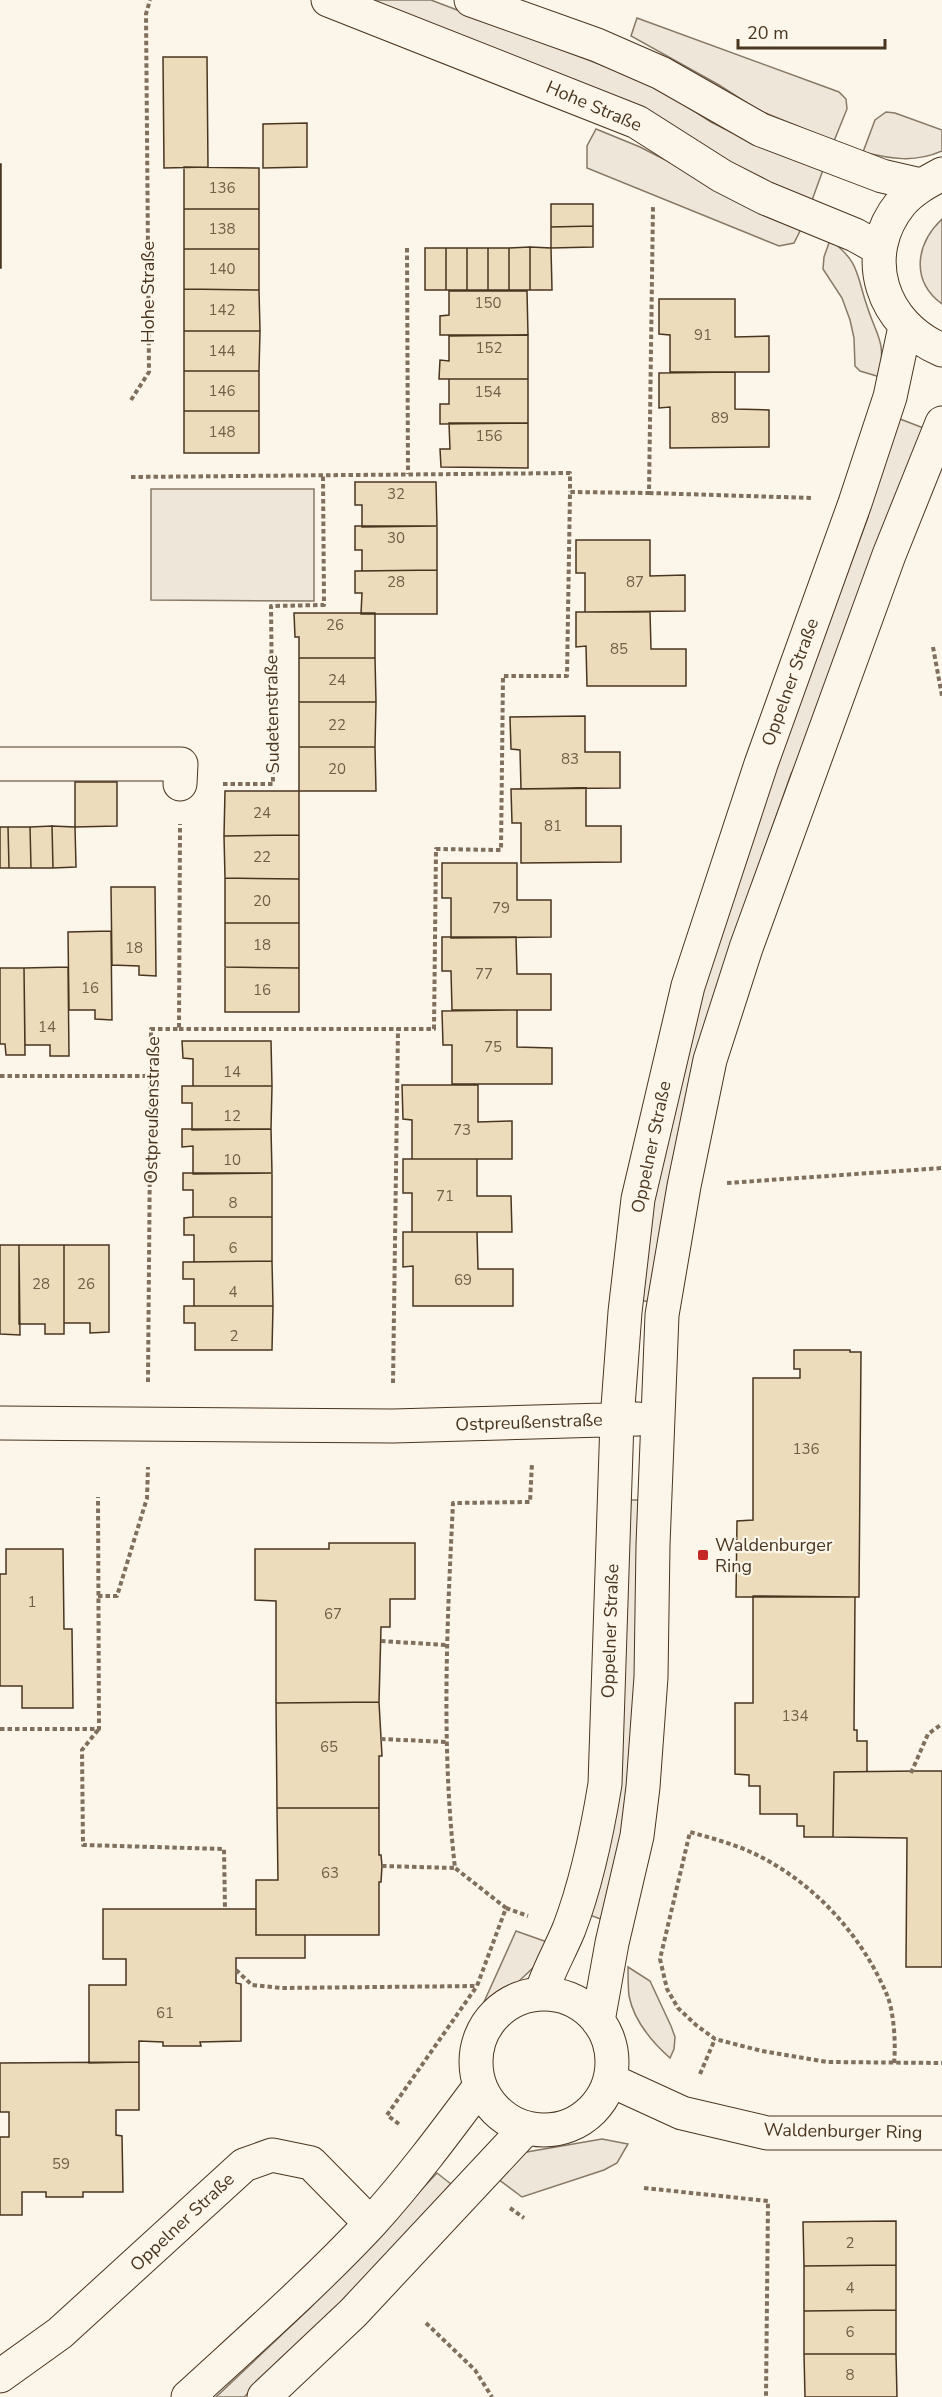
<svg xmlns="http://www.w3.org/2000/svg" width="942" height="2397" font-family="'Nunito Sans',sans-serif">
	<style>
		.green { fill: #ede6d9; stroke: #887966; stroke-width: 1.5 }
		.building { fill: #ecdcbc; stroke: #4a3520; stroke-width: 1.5 }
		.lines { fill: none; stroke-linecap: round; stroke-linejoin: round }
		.minor-casing { stroke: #4a3520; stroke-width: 35 }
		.path { stroke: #7f6f5c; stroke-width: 4; stroke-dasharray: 4.5 3; stroke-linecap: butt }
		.minor { stroke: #fbf6e9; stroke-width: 33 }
		.poi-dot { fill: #c62828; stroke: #fbf6e9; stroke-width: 2 }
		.labels { text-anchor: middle; stroke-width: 4.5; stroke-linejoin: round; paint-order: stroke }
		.number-label { font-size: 15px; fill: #725f47 }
		.street-label { font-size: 18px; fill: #4a3520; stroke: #fbf6e9 }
		.poi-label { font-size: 18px; fill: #4a3520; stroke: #fbf6e9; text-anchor: start }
	</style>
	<rect width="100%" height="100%" fill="#fbf6e9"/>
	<!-- green -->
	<path class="green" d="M 361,0 L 431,0 L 628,75 L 671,96 L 711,122 L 761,147 L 823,170 L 811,203 Z
		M 637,18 L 839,92 L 846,99 L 847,109 L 834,141 L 758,110 L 719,85 L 631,36 Z
		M 886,112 L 895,113 L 942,130 L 942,151 C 915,163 891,159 863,152 L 875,120 Z
		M 596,129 L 640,147 L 801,229 L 794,243 L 779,246 L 587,168 L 587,146 Z
		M 942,219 L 942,304 C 910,280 916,244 942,219 Z
		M 830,240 C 860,262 856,274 867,306 C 878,340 885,338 880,377 L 860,371 L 855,366 L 854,338 L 850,320 L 842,298 L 823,269 L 824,257 Z
		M 900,419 L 926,429 L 802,753 L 791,774 L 723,968 L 654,1302 L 635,1300 L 642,1243 L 700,983 L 796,710 L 868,517 L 870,497 Z
		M 151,489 L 314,489 L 314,601 L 151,600 Z
		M 631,1500 L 640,1500 L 635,1774 L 606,1921 L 587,1914 Z
		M 516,1931 L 547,1942 L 537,1964 L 517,1983 L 484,2002 Z
		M 628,1967 L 650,1981 L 671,2026 L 675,2037 L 674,2049 L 670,2058 C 652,2042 634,2021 629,1996 C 628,1987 628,1977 628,1967 Z
		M 602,2139 L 628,2144 L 617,2163 L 604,2170 L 522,2197 L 494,2176 L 521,2153 Z
		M 437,2173 L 451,2184 C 385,2259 317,2329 244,2397 L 216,2397 L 309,2309 Z"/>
	<!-- building -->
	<path class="building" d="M 163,57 L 207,57 L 208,167 L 164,168 Z
		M 307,123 L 307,167 L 263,168 L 263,124 Z
		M 0,164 L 1,164 L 1,268 L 0,268 Z
		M 184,167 L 259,168 L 259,209 L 184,209 Z
		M 551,204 L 593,204 L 593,226 L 551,227 Z
		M 184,209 L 259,209 L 259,249 L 184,249 Z
		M 593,226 L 593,247 L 551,248 L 551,227 Z
		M 530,247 L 551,248 L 552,290 L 530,290 Z
		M 530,247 L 530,290 L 509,290 L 509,248 Z
		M 425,248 L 446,248 L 446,290 L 425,290 Z
		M 446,248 L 467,248 L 467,290 L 446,290 Z
		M 467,248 L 488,248 L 488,290 L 467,290 Z
		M 488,248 L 509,248 L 509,290 L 488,290 Z
		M 184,249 L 259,249 L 259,290 L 184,289 Z
		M 184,289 L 259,290 L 260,331 L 184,331 Z
		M 449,291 L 527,291 L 528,335 L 440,335 L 440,316 L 449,315 Z
		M 659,299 L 735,299 L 735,337 L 769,336 L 769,372 L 670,372 L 670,335 L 659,334 Z
		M 184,331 L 260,331 L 259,371 L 184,371 Z
		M 528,335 L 528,379 L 439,379 L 440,360 L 449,361 L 449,336 Z
		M 184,371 L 259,371 L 259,411 L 184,411 Z
		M 735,372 L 735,409 L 769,410 L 769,447 L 670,448 L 670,407 L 659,408 L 659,373 Z
		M 449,379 L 528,379 L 528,423 L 440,424 L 440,404 L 449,404 Z
		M 184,411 L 259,411 L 259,453 L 184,453 Z
		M 449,423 L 528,423 L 528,468 L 441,467 L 440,449 L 450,449 Z
		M 355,482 L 436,482 L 437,526 L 362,527 L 362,505 L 355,505 Z
		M 355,526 L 437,526 L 437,570 L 362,571 L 362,550 L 355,550 Z
		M 576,540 L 650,540 L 650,576 L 685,575 L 685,611 L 585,612 L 585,573 L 576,573 Z
		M 437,570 L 437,614 L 361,614 L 362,593 L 355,593 L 355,571 Z
		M 576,612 L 650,612 L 651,649 L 686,649 L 686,686 L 587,686 L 586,646 L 576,647 Z
		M 294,613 L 375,613 L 375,658 L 299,658 L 299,637 L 295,637 Z
		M 299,658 L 375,658 L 376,702 L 299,702 Z
		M 299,702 L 376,702 L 375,747 L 299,747 Z
		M 585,716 L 585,752 L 620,752 L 620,788 L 521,789 L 520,750 L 511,749 L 510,717 Z
		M 299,747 L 375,747 L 376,791 L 299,791 Z
		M 75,782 L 117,782 L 117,826 L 75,827 Z
		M 586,788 L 586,826 L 621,826 L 621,862 L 521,863 L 521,823 L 512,823 L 511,789 Z
		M 225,791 L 299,791 L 299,835 L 224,836 Z
		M 52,826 L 75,827 L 76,867 L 53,868 Z
		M 52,826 L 53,868 L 31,868 L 30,827 Z
		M 0,827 L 8,827 L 9,868 L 0,868 Z
		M 8,827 L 30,827 L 31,868 L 9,868 Z
		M 299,835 L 299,879 L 225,878 L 224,836 Z
		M 442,863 L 517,863 L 517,900 L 551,900 L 551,937 L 451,938 L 451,898 L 442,898 Z
		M 225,878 L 299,879 L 299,923 L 225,923 Z
		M 111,887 L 155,887 L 156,976 L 139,975 L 139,966 L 112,965 Z
		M 225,923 L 299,923 L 299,968 L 225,967 Z
		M 111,931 L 112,1020 L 95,1019 L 95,1010 L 69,1010 L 68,932 Z
		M 442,937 L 516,937 L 517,974 L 551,974 L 551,1010 L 452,1010 L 451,971 L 442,971 Z
		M 68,967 L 69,1056 L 50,1056 L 50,1045 L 25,1045 L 24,968 Z
		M 225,967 L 299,968 L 299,1012 L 225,1012 Z
		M 0,968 L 24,968 L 25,1055 L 6,1055 L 5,1044 L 0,1044 Z
		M 517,1010 L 517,1047 L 552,1048 L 552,1084 L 452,1084 L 452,1045 L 443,1045 L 442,1011 Z
		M 182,1041 L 271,1041 L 272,1086 L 193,1086 L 193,1059 L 183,1058 Z
		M 402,1085 L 478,1085 L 478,1122 L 512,1121 L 512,1159 L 412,1159 L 412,1120 L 403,1119 Z
		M 182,1086 L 272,1086 L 271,1129 L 192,1130 L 192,1103 L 182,1103 Z
		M 182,1129 L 271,1129 L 272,1173 L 193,1174 L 193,1146 L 182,1147 Z
		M 403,1159 L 477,1159 L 477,1196 L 511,1196 L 512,1232 L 412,1232 L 412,1193 L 403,1193 Z
		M 183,1173 L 272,1173 L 272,1217 L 193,1217 L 193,1190 L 183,1190 Z
		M 193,1217 L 272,1217 L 272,1261 L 194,1262 L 194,1235 L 184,1235 L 184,1218 Z
		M 403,1232 L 477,1232 L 478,1269 L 513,1269 L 513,1306 L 413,1306 L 413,1266 L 403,1267 Z
		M 0,1245 L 19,1245 L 20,1335 L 0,1334 Z
		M 19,1245 L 64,1245 L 64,1334 L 45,1334 L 45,1324 L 19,1324 Z
		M 64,1245 L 109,1245 L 109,1332 L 90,1333 L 90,1323 L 64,1323 Z
		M 272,1261 L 273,1306 L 194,1306 L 194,1279 L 183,1279 L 183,1262 Z
		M 184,1306 L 273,1306 L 272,1350 L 195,1350 L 195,1323 L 184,1323 Z
		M 794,1350 L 850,1350 L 850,1352 L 861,1352 L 859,1597 L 736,1597 L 737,1521 L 753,1520 L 753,1378 L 800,1378 L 800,1369 L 794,1369 Z
		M 329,1543 L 415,1543 L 415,1599 L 390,1599 L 390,1627 L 381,1627 L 379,1702 L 276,1703 L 276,1601 L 255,1600 L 255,1549 L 329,1549 Z
		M 6,1549 L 63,1549 L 64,1629 L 72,1629 L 73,1708 L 22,1708 L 22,1686 L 0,1686 L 0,1574 L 6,1574 Z
		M 753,1596 L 855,1597 L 854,1730 L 857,1730 L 857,1741 L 867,1741 L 867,1772 L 834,1772 L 833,1837 L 804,1837 L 804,1826 L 797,1826 L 797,1814 L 760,1814 L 760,1786 L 749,1786 L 749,1775 L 735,1774 L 735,1703 L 753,1703 Z
		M 379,1702 L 382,1756 L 379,1756 L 379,1808 L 277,1808 L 276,1703 Z
		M 916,1771 L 942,1771 L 942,1967 L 906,1967 L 907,1838 L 833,1837 L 834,1772 Z
		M 277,1808 L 379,1808 L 379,1855 L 381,1855 L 382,1866 L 381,1882 L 379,1882 L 379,1935 L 256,1935 L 256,1880 L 278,1880 Z
		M 103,1909 L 256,1909 L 256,1935 L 305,1935 L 305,1958 L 236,1958 L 236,1983 L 241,1984 L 241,2041 L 200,2042 L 201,2046 L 163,2046 L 163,2042 L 139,2041 L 139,2062 L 89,2063 L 89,1985 L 126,1985 L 126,1959 L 103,1959 Z
		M 139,2062 L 139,2110 L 116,2110 L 116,2135 L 122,2136 L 123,2192 L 83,2192 L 83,2197 L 46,2197 L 46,2192 L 22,2192 L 22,2215 L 0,2215 L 0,2137 L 9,2137 L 9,2112 L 0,2112 L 0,2063 Z
		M 896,2221 L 896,2265 L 804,2266 L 803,2222 Z
		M 896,2265 L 896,2310 L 804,2311 L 804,2266 Z
		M 896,2310 L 896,2354 L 804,2354 L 804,2311 Z
		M 804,2354 L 896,2354 L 897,2397 L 805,2397 Z"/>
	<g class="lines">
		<defs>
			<path id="minor" d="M 328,0 L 637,122 L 722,176 L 765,198 L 855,235 L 880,249
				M 471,0 L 597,45 L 661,73 L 761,130 L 882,176 L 921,185
				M 942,174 C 927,182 912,190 901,203 C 858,256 882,325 942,350
				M 0,764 L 181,764 L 180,784
				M 0,1423 L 393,1426 L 638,1419
				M 541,1994 C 548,1971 560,1951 569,1929 C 587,1882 597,1833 605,1784 L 617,1420 L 625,1312 L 638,1199 L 688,986 L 761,764 L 855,503 L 890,397 L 905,327
				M476 2062a68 68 0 1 1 136 0a68 68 0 1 1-136 0Z
				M 598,2021 L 612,1943 L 637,1836 L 643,1787 L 651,1677 L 653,1545 L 662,1315 L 684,1186 L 710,1060 L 746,948 L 889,555 L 942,423
				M 610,2080 L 682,2113 L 767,2133 L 942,2133
				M 0,2376 L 60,2333 L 244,2165 L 272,2155 L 311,2163 L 370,2223
				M 188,2397 C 250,2340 314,2284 371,2223 C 410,2180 445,2133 480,2086
				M 264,2397 L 353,2313 L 526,2128"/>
		</defs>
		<!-- minor casing -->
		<use href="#minor" class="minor-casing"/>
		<!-- path -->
		<path class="path" d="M 407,248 L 408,474
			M 131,400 L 149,372 L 146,14 L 150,0
			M 131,477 L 570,473 L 570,492
			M 649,493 L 813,498
			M 933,647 L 942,696
			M 223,784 L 273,784 L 271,606 L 324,605 L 323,475
			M 179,1029 L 398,1029
			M 0,1076 L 150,1076
			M 727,1183 L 942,1168
			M 148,1382 L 151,1029 L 179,1029 L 180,824
			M 393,1383 L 398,1029 L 434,1029 L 436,849 L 501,850 L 503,676 L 567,676 L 570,492 L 649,493 L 653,205
			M 98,1596 L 117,1596 L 147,1498 L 148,1467
			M 381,1641 L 446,1645
			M 0,1729 L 99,1729 L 98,1497
			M 98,1730 L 82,1750 L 83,1845 L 224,1849 L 225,1909
			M 381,1739 L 447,1742
			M 911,1773 L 928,1734 L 942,1724
			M 382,1866 L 455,1868
			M 506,1908 L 528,1916
			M 236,1970 L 252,1985 L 281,1988 L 477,1986 L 506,1908 L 455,1868 C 441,1746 447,1625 453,1503 L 530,1502 L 532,1463
			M 894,2063 C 896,2044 894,2012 887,1995 C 863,1938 818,1887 763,1858 C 741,1846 715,1839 690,1832 L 660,1959 L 667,1989 L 678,2008 L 696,2025 L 715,2039 L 762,2051 L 827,2062 L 942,2063
			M 700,2074 L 715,2039
			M 399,2124 L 387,2115 L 477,1986
			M 644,2188 L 768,2201 L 766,2397
			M 510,2208 L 524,2218
			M 426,2323 L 475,2370 L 492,2397"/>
		<!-- minor -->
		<use href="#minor" class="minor"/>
	</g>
	<!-- markers -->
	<rect class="poi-dot" x="697" y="1549" width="12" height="12" rx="3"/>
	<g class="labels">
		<!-- number labels -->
		<g class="number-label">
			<text x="222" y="193">136</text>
			<text x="222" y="234">138</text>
			<text x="222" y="274">140</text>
			<text x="488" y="308">150</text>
			<text x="222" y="315">142</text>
			<text x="703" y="340">91</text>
			<text x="489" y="353">152</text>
			<text x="222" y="356">144</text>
			<text x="222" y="396">146</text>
			<text x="488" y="397">154</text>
			<text x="720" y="423">89</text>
			<text x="222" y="437">148</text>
			<text x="489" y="441">156</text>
			<text x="396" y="499">32</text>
			<text x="396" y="543">30</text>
			<text x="396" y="587">28</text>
			<text x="635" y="587">87</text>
			<text x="335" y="630">26</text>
			<text x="619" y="654">85</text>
			<text x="337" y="685">24</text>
			<text x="337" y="730">22</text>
			<text x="570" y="764">83</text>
			<text x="337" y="774">20</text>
			<text x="262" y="818">24</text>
			<text x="553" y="831">81</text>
			<text x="262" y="862">22</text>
			<text x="262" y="906">20</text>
			<text x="501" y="913">79</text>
			<text x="262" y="950">18</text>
			<text x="134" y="953">18</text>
			<text x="484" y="979">77</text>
			<text x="90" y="993">16</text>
			<text x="262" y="995">16</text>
			<text x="47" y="1032">14</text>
			<text x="493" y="1052">75</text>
			<text x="232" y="1077">14</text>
			<text x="232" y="1121">12</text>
			<text x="462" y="1135">73</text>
			<text x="232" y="1165">10</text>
			<text x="445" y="1201">71</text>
			<text x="233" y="1208">8</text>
			<text x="233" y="1253">6</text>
			<text x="463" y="1285">69</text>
			<text x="41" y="1289">28</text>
			<text x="86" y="1289">26</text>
			<text x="233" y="1297">4</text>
			<text x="234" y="1341">2</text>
			<text x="806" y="1454">136</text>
			<text x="32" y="1607">1</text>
			<text x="333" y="1619">67</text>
			<text x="795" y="1721">134</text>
			<text x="329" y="1752">65</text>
			<text x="330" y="1878">63</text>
			<text x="165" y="2018">61</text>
			<text x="61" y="2169">59</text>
			<text x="850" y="2248">2</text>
			<text x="850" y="2293">4</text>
			<text x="850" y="2337">6</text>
			<text x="850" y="2380">8</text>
		</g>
		<!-- street labels -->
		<g class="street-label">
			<text transform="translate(594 106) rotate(23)" y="6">Hohe Straße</text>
			<text transform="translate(148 292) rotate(-90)" y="6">Hohe Straße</text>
			<text transform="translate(790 682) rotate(-70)" y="6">Oppelner Straße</text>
			<text transform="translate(272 714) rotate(-91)" y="6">Sudetenstraße</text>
			<text transform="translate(152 1110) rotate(-89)" y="6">Ostpreußenstraße</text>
			<text transform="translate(651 1147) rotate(-78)" y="6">Oppelner Straße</text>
			<text transform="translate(529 1422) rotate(-2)" y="6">Ostpreußenstraße</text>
			<text transform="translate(610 1631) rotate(-88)" y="6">Oppelner Straße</text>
			<text transform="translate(843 2131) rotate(1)" y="6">Waldenburger Ring</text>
			<text transform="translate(182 2222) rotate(-43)" y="6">Oppelner Straße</text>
		</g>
		<!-- poi labels -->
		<g class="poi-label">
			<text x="715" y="1551">Waldenburger<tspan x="715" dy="21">Ring</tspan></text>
		</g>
	</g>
	<!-- scale -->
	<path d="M738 39v9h147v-9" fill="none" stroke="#4a3520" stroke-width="3"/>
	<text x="747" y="39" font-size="18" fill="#4a3520" stroke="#fbf6e9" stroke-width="4.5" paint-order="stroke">20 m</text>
</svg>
